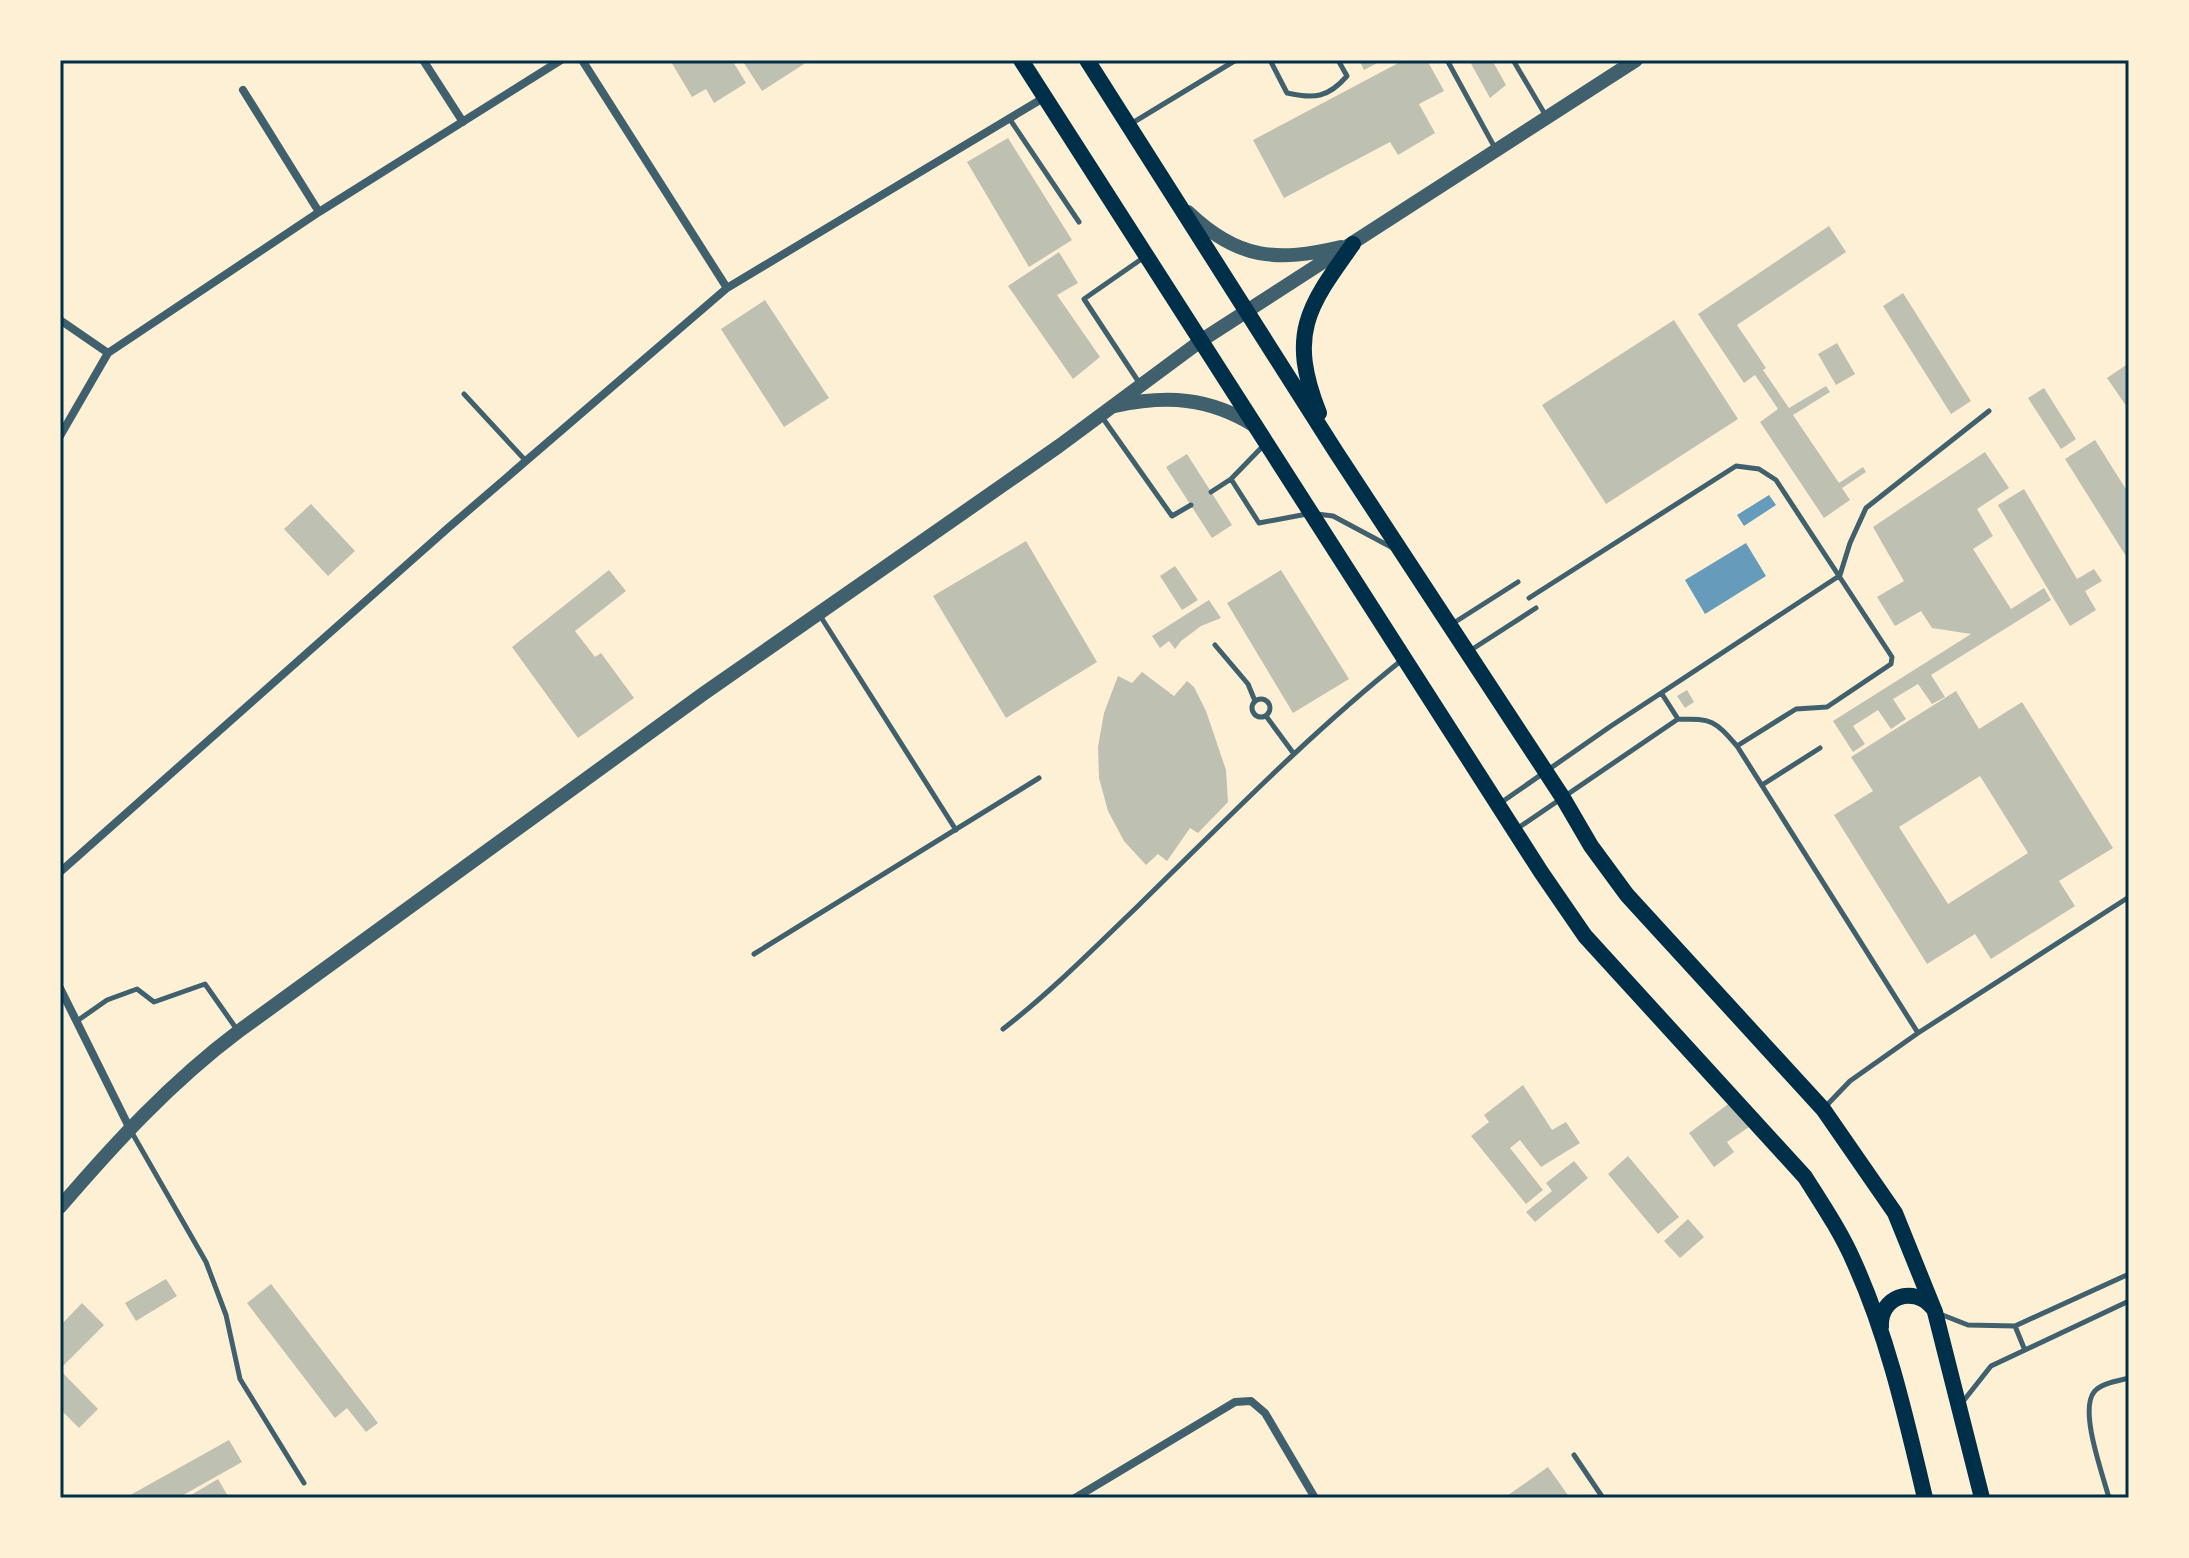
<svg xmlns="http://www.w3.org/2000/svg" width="2189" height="1558" font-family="'Archivo Narrow',sans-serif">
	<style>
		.water { fill: #669bbc }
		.building { fill: #bec0b2; fill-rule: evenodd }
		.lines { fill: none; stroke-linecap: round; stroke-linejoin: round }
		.service { stroke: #3f606c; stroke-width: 5 }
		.minor { stroke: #3f606c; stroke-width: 8 }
		.tertiary { stroke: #3f606c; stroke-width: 14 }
		.primary { stroke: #003049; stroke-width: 16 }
		.neatline { fill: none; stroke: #003049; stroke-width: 3 }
	</style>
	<rect width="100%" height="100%" fill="#fdf0d5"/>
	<!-- water -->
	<path class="water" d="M 1769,495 L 1776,505 L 1744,526 L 1737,515 Z
		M 1746,543 L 1766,576 L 1705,614 L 1685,580 Z"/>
	<!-- building -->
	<path class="building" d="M 670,60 L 732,60 L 746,83 L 714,103 L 706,89 L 692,97 Z
		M 742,60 L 802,60 L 804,64 L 762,91 Z
		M 1359,60 L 1383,60 L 1364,70 Z
		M 1404,60 L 1427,60 L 1444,91 L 1419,104 L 1435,133 L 1398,155 L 1390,142 L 1284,198 L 1253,140 Z
		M 1469,60 L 1492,60 L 1506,85 L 1490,98 Z
		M 1008,138 L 1072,240 L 1029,267 L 967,162 Z
		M 1829,226 L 1846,252 L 1737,325 L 1766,368 L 1763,370 L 1789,408 L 1826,386 L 1830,392 L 1793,415 L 1839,483 L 1863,467 L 1866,472 L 1842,488 L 1850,500 L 1824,518 L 1760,422 L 1778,409 L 1755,375 L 1744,383 L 1698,314 Z
		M 1059,252 L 1078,283 L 1057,295 L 1100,357 L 1073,379 L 1008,286 Z
		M 1903,293 L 1971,401 L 1951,414 L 1883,306 Z
		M 765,300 L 829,398 L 784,427 L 721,329 Z
		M 1674,320 L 1738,419 L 1606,504 L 1542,405 Z
		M 1837,343 L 1855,374 L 1836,385 L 1818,354 Z
		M 2129,363 L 2129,410 L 2107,378 Z
		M 2044,388 L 2076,439 L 2061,449 L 2028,398 Z
		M 2095,440 L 2129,494 L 2129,561 L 2065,459 Z
		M 1985,452 L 2009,488 L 1977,509 L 1993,536 L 1973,549 L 2011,609 L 2044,588 L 2051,600 L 1931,675 L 1945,697 L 1932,704 L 1918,684 L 1893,699 L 1906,719 L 1891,729 L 1878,710 L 1853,726 L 1865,744 L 1853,752 L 1833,721 L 1971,634 L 1932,628 L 1921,611 L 1895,626 L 1877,597 L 1904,581 L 1873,527 Z
		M 1187,454 L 1232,525 L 1212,538 L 1166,467 Z
		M 2024,489 L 2077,579 L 2094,569 L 2102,581 L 2085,591 L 2096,610 L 2070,626 L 1998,505 Z
		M 311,504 L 355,551 L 328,576 L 284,529 Z
		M 1026,541 L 1097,662 L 1006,718 L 933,596 Z
		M 1175,566 L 1198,600 L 1182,610 L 1160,576 Z
		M 609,570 L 626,591 L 575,631 L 595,657 L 601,653 L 634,698 L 578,738 L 512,647 Z
		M 1281,570 L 1349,679 L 1293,713 L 1227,603 Z
		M 1209,600 L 1221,618 L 1201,626 L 1181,641 L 1175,649 L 1169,641 L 1160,648 L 1152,636 Z
		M 1142,672 L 1174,696 L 1187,681 L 1194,687 L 1206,711 L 1226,770 L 1228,802 L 1198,833 L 1190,828 L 1167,861 L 1158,854 L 1146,865 L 1124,841 L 1108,811 L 1099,778 L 1098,747 L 1104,713 L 1118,676 L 1132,683 Z
		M 1687,690 L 1694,702 L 1685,708 L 1677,696 Z
		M 1956,691 L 1979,729 L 2022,702 L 2113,848 L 2059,881 L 2075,906 L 1991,959 L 1975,934 L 1927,964 L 1834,815 L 1873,791 L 1851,757 ZM 1980,776 L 2028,853 L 1948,904 L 1899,827 Z
		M 1523,1085 L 1552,1130 L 1566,1122 L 1580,1143 L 1541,1167 L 1520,1140 L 1510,1148 L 1543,1190 L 1526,1204 L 1471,1136 L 1489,1122 L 1484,1115 Z
		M 1731,1102 L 1749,1127 L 1727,1142 L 1734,1152 L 1714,1167 L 1689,1133 Z
		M 1628,1156 L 1679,1217 L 1658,1234 L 1608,1174 Z
		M 1574,1161 L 1588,1178 L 1535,1222 L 1526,1212 L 1552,1191 L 1546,1183 Z
		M 1688,1219 L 1704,1237 L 1680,1258 L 1664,1241 Z
		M 166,1279 L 177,1296 L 136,1321 L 125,1303 Z
		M 271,1284 L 378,1423 L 366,1432 L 347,1408 L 335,1418 L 247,1303 Z
		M 82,1303 L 104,1325 L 60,1369 L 60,1326 Z
		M 60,1370 L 98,1409 L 79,1428 L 60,1409 Z
		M 229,1440 L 242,1462 L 178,1498 L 125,1498 Z
		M 1548,1467 L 1570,1498 L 1504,1498 Z
		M 218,1479 L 229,1498 L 186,1498 Z"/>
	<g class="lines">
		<!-- service -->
		<path class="service" d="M 1270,60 L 1287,93 C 1314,99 1328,98 1347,76 L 1338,60
			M 1447,60 L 1495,148
			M 1513,60 L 1546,116
			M 1009,118 L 1079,222
			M 1129,125 L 1236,60
			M 1140,384 L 1084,299 L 1143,258
			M 464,394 L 525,460
			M 1102,417 L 1172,516 L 1191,505
			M 1231,479 L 1259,523 L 1307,514
			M 1211,492 L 1231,479 L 1264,445
			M 1317,514 L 1333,516 L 1391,547
			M 1840,575 L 1850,543 L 1866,508 L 1989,411
			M 1529,598 L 1736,466 L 1759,469 L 1776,480 L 1839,576
			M 819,614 L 956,830
			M 1452,624 L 1518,582
			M 1215,645 L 1248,684 L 1255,701
			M 1471,650 L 1536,608
			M 1662,694 L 1678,719
			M1252 708a9 9 0 1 1 18 0a9 9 0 1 1-18 0Z
			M 1266,716 L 1294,754
			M 1762,785 L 1820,748
			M 1499,804 L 1611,726 L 1839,576 L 1892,657 L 1891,664 L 1827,707 L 1796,709 L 1737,746
			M 1518,828 L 1678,719 C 1713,719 1714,720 1737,746 L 1918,1033 L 1850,1081 L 1825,1107
			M 754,954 L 1039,778
			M 77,1021 L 107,1000 L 137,989 L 154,1002 L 205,984 L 238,1031
			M 1003,1029 C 1052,991 1094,948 1138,906 C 1224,822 1308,735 1402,660
			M 1918,1033 L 2129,897
			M 131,1131 L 206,1262 L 226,1315 L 240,1379 L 304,1483
			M 1940,1314 L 1968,1325 L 2015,1326 L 2129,1274
			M 2015,1326 L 2024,1348
			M 1961,1404 L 1991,1366 L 2129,1301
			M 1574,1455 L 1603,1498
			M 2109,1498 C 2103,1475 2079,1411 2094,1392 C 2101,1383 2118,1381 2129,1378"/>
		<!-- minor -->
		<path class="minor" d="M 423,60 L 463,122
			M 582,60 L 727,288
			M 243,90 L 319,212
			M 60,320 L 108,353
			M 60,436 L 108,353 L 319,212 L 561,60
			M 60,872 L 448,528 L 727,288 L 1045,97
			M 60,988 L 129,1127
			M 1075,1498 L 1235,1402 L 1251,1401 L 1265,1413 L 1315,1498"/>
		<!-- tertiary -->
		<path class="tertiary" d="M 1188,212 C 1238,260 1277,262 1341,247
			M 1115,406 C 1166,395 1209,397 1255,426
			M 60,1207 C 115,1143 171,1082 239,1031 L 703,694 L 1059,446 L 1202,340 L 1636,60"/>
		<!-- primary -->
		<path class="primary" d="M 1021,60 L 1541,872 L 1585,936 L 1805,1177 C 1822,1204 1841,1232 1854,1262 C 1888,1337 1906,1418 1925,1498
			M 1087,60 L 1336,452 L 1563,798 L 1591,846 L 1627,895 L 1823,1109 L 1895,1213 L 1935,1312 L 1982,1498
			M 1319,413 C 1288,334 1307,308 1353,244
			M 1881,1327 C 1879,1297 1913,1285 1932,1307"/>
	</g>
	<!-- border -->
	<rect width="2189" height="1558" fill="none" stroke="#fdf0d5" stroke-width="124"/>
	<rect x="62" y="62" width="2065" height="1434" class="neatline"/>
</svg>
